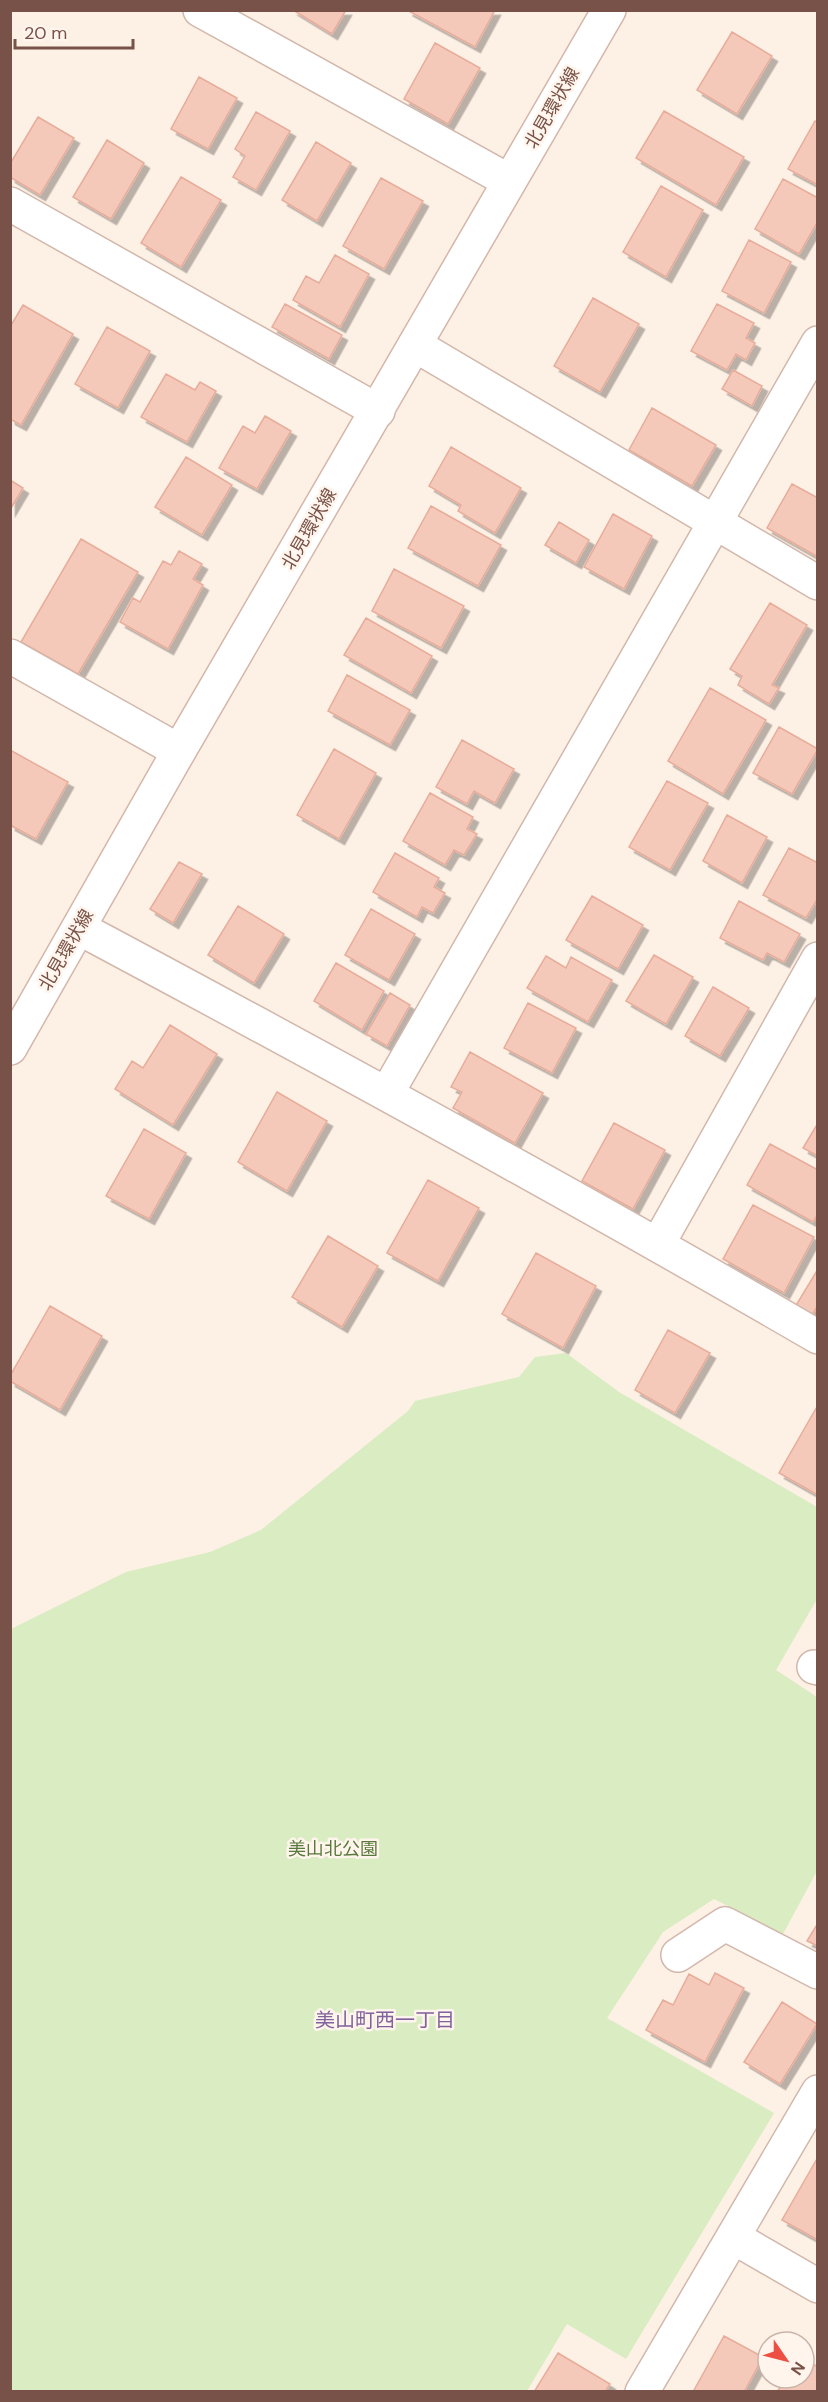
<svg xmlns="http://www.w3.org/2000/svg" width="828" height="2402" font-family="'DM Sans','Noto Sans JP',sans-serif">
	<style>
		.green { fill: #d9ecc2 }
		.building { fill: #f5c9ba; stroke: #e8ac9a; stroke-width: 1.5; filter: url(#shadow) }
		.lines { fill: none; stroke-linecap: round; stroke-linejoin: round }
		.street-casing { stroke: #d2b8ac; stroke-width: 36 }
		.secondary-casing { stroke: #d5b6aa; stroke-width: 36 }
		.street { stroke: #fff; stroke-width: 33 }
		.secondary { stroke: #fff; stroke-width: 33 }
		.labels { text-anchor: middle; stroke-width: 5; stroke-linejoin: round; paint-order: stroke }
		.street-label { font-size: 18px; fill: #785248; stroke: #fff5ec }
		.park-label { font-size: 18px; fill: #58793c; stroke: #fff5ec }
		.neighbourhood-label { font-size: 20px; fill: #80639c; stroke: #fff5ec }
	</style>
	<defs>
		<filter id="shadow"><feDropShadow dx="5.5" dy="5.5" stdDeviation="0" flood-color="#0004"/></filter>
	</defs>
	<rect width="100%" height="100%" fill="#fdf0e4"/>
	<!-- green -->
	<path class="green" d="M 566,1353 L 619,1392 L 817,1507 L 817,1599 L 776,1670 L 817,1697 L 817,1871 L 783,1934 L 714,1899 L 663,1932 L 607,2018 L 774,2113 L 626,2359 L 567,2324 L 527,2391 L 11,2391 L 11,1629 L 126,1572 L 210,1552 L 261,1530 L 408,1411 L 415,1401 L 519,1377 L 535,1357 Z"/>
	<!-- building -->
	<path class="building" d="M 293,10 L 346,10 L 332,34 Z
		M 407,10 L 495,10 L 475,47 Z
		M 732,32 L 772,56 L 737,114 L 697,90 Z
		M 435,43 L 480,68 L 448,124 L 404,99 Z
		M 199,77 L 237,98 L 208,149 L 171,129 Z
		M 664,111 L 744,157 L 716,205 L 636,158 Z
		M 256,112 L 290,131 L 256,190 L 233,177 L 245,156 L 235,149 Z
		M 38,117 L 74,138 L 40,195 L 10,177 L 10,164 Z
		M 815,121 L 818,123 L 818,185 L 788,169 Z
		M 107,140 L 144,163 L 111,219 L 73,197 Z
		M 316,142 L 351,163 L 317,221 L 282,200 Z
		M 181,177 L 221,200 L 181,267 L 141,243 Z
		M 381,178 L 423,201 L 384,269 L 343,246 Z
		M 783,179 L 818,198 L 818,221 L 799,254 L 755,229 Z
		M 661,186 L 703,210 L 666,277 L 623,252 Z
		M 749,240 L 791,262 L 764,313 L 722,291 Z
		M 335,255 L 369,274 L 340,327 L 293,300 L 306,276 L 319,283 Z
		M 593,298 L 639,324 L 600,392 L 554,366 Z
		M 285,304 L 342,335 L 329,359 L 272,327 Z
		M 717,304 L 754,323 L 746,338 L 755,343 L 746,360 L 736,354 L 727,370 L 691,351 Z
		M 23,305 L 73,334 L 21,425 L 10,419 L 10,327 Z
		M 107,327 L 150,351 L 118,408 L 75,384 Z
		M 733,370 L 762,386 L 752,406 L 722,389 Z
		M 166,374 L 195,390 L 200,382 L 216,391 L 187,442 L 141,417 Z
		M 652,408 L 716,445 L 692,486 L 629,450 Z
		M 265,416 L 291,431 L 257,489 L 219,468 L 243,426 L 255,433 Z
		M 451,447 L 521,488 L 495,533 L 458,511 L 461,505 L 429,486 Z
		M 186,457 L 232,485 L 202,535 L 155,507 Z
		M 10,480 L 23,488 L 10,510 Z
		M 792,484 L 818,498 L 818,557 L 767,528 Z
		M 431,506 L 501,545 L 478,586 L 408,548 Z
		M 613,514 L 652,536 L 624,589 L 584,567 Z
		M 559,522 L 589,540 L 576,563 L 545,545 Z
		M 81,539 L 138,572 L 78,674 L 21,642 Z
		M 179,551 L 202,564 L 193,579 L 203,585 L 168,649 L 120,622 L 133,598 L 140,602 L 163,561 L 171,565 Z
		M 394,569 L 464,606 L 441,648 L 372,611 Z
		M 770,603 L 807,625 L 772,685 L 779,688 L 769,704 L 738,685 L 742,676 L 730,669 Z
		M 366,618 L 432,656 L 411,693 L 344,655 Z
		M 347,675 L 410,710 L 390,745 L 328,711 Z
		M 710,688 L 766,720 L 723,794 L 668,761 Z
		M 779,727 L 818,749 L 792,794 L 753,773 Z
		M 462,740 L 514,769 L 495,803 L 474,791 L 467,804 L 436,787 Z
		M 334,749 L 376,773 L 339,839 L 297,815 Z
		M 10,750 L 68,782 L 36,839 L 10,825 Z
		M 667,781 L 708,803 L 670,870 L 629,847 Z
		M 430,793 L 473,817 L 467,829 L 477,834 L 464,855 L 454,850 L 445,865 L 403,841 Z
		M 727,815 L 767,837 L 742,883 L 703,861 Z
		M 789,848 L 818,863 L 818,898 L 806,918 L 763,895 Z
		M 395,853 L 439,878 L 434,887 L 445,893 L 433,913 L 422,907 L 417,917 L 373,892 Z
		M 179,862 L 202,874 L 173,923 L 150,909 Z
		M 592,896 L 643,925 L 618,969 L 566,940 Z
		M 739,901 L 800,934 L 784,962 L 767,953 L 763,960 L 720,938 Z
		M 238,906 L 284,934 L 254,983 L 208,955 Z
		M 371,909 L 415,934 L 389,980 L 345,955 Z
		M 654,955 L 693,977 L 666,1024 L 626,1001 Z
		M 546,956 L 566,968 L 571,957 L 612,980 L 588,1022 L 527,988 Z
		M 336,963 L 384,991 L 362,1030 L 314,1001 Z
		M 713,987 L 749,1008 L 720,1056 L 685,1036 Z
		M 390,993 L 410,1005 L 387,1046 L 366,1034 Z
		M 528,1003 L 576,1028 L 552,1073 L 504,1048 Z
		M 170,1025 L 217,1054 L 173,1125 L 115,1089 L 132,1061 L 143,1068 Z
		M 470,1052 L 543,1093 L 515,1143 L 453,1108 L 462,1092 L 451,1087 Z
		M 277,1092 L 327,1121 L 287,1191 L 238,1162 Z
		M 614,1123 L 665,1150 L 633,1209 L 582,1181 Z
		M 818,1123 L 818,1156 L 803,1148 Z
		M 144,1129 L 186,1153 L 149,1219 L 106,1196 Z
		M 770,1144 L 818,1170 L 818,1214 L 813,1222 L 747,1185 Z
		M 428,1180 L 479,1208 L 438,1281 L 387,1253 Z
		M 753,1205 L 814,1237 L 784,1293 L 723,1259 Z
		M 328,1236 L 378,1266 L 342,1327 L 292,1297 Z
		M 536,1253 L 596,1286 L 563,1348 L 502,1314 Z
		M 818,1269 L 818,1305 L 811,1317 L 795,1307 Z
		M 50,1306 L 102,1336 L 60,1410 L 10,1381 L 10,1376 Z
		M 668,1330 L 710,1353 L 675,1413 L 635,1390 Z
		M 818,1405 L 818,1495 L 779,1473 Z
		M 818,1923 L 818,1946 L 807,1941 Z
		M 715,1973 L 744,1988 L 705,2062 L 646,2030 L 663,2000 L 673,2005 L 689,1974 L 709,1985 Z
		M 782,2002 L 817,2024 L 780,2084 L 744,2062 Z
		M 818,2157 L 818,2240 L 782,2220 Z
		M 724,2336 L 763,2357 L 744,2392 L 693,2392 Z
		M 558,2353 L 610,2384 L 605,2392 L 534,2392 Z
		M 804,2359 L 818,2367 L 818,2392 L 777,2392 L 786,2378 L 804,2378 Z"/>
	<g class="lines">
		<defs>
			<path id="street" d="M 200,10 L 509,181
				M 10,204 L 378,411
				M 415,345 L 818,583
				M 10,656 L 179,751
				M 79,928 C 328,1061 574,1195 818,1337
				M 387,1093 L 818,343
				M 658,1244 L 818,959
				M 814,1667 L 818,1668
				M 678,1955 L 725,1924 L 818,1972
				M 733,2237 L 818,2286
				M 642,2392 L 818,2092"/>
			<path id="secondary" d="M 10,1048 L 179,751 L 609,10"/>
		</defs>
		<!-- street casing -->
		<use href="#street" class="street-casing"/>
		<!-- secondary casing -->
		<use href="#secondary" class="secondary-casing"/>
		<!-- street -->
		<use href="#street" class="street"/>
		<!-- secondary -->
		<use href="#secondary" class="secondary"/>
	</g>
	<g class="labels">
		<!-- street labels -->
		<g class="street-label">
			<text transform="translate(552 108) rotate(-60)" y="6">北見環状線</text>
			<text transform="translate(309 529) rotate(-60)" y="6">北見環状線</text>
			<text transform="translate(66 950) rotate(-60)" y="6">北見環状線</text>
		</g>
		<!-- park labels -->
		<g class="park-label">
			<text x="333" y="1855">美山北公園</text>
		</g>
		<!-- neighbourhood labels -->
		<g class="neighbourhood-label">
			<text x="385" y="2027">美山町西一丁目</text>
		</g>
	</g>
	<!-- border -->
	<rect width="828" height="2402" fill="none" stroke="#785248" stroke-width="24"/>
	<!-- north arrow -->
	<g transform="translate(786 2360) rotate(125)"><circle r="28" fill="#fff5ec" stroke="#c9b4aa" stroke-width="1.5"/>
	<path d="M0-4.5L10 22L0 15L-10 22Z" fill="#ee4f43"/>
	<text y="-9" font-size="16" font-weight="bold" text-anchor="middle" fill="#785248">N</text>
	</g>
	<!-- scale -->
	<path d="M15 39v9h118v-9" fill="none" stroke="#785248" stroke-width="3"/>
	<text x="24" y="39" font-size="18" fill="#785248" stroke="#fff5ec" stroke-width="4.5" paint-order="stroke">20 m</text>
</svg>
